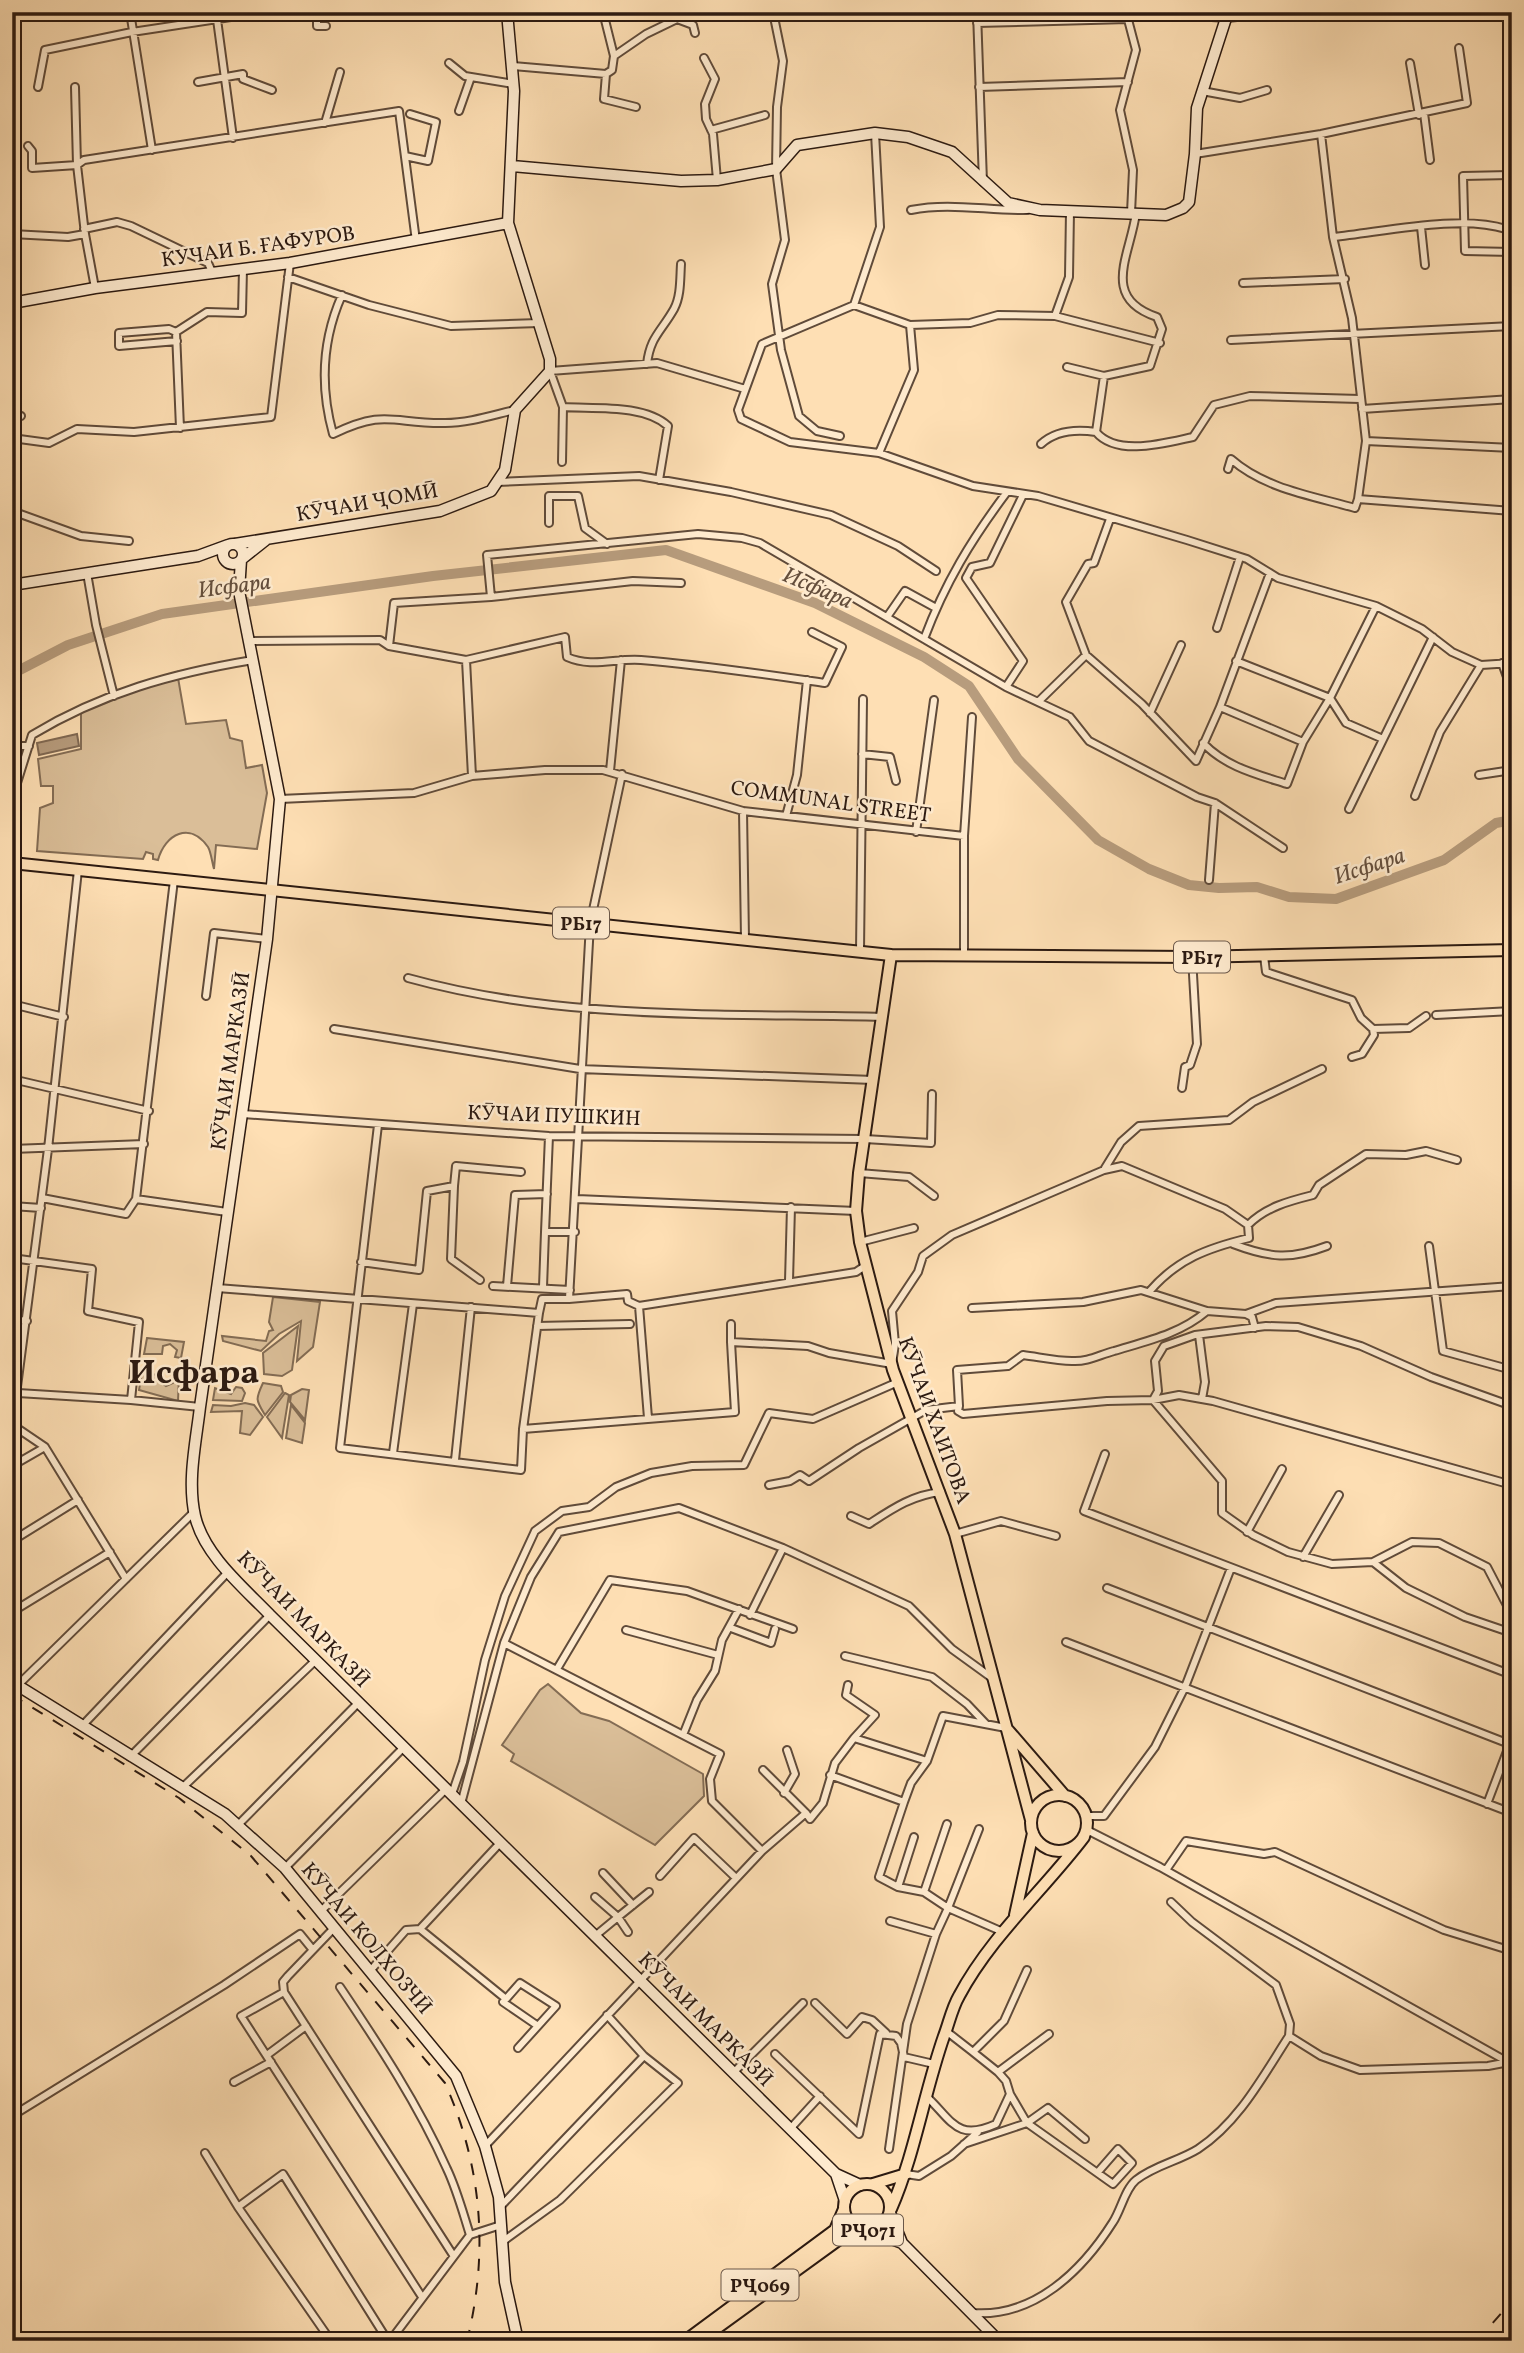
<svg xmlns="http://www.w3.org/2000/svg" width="1524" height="2353" font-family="Vollkorn,serif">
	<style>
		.green { fill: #dabe98; stroke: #836c54; stroke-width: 2 }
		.water { fill: #b79c7d; stroke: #7f6852; stroke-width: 2 }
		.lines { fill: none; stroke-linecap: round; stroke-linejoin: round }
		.river { stroke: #b79c7d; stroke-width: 10 }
		.street-casing { stroke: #604b3a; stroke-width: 10 }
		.secondary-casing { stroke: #2c1a11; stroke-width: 13 }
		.primary-casing { stroke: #2c1a11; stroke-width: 14 }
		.street { stroke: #feeace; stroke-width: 6 }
		.secondary { stroke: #feeace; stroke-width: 10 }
		.primary { stroke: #fedfb4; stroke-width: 10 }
		.rail { stroke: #2c1a11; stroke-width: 2; stroke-dasharray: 12 12; stroke-linecap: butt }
		.labels { text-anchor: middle; stroke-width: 5; stroke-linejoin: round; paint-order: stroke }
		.shield { fill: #feeace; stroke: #6b584a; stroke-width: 2 }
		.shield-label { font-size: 19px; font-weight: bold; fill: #2c1a11 }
		.street-label { font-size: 21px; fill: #2c1a11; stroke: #feeace }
		.water-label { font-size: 23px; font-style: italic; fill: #644e3c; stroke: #feeace }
		.town-label { font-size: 35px; font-weight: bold; fill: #2c1a11; stroke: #feeace }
	</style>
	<rect width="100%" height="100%" fill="#fedfb4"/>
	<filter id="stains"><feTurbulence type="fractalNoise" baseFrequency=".00286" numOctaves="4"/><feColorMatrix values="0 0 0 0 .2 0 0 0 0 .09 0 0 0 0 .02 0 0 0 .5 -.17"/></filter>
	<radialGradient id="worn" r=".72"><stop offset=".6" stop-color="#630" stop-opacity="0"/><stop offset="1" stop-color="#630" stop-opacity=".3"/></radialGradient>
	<!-- green -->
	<path class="green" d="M 177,672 L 186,724 L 226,720 L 230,738 L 242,741 L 246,768 L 262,765 L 267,793 L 257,849 L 216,845 L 214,869 C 212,862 211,852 208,847 C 190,821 165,834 158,860 L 153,859 L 153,854 L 146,852 L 143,859 L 37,851 L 40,808 L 53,803 L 53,786 L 41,786 L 38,759 L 81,749 L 81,710 Z
		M 273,1297 L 320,1302 L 313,1347 L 297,1361 L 301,1321 L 279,1334 L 261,1351 L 223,1341 L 222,1336 L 266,1341 L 269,1331 L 273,1330 L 269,1322 Z
		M 298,1326 L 292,1370 L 282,1376 L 264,1374 L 263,1353 Z
		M 147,1338 L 184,1342 L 181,1358 L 175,1357 L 177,1350 L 170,1344 L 163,1346 L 162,1354 L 144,1354 Z
		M 142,1372 L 161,1376 L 159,1381 L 166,1386 L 173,1383 L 172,1376 L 179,1376 L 178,1401 L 139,1390 Z
		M 263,1383 L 281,1386 L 283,1392 L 265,1415 C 256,1400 255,1400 263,1383 Z
		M 236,1387 L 242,1388 L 245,1393 L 242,1401 L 213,1400 L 215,1388 L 231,1394 Z
		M 302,1389 L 309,1390 L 305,1420 L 290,1402 L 291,1395 Z
		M 285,1393 L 289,1395 L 282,1438 L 267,1417 Z
		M 245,1403 L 254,1405 L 263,1417 L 250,1435 L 240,1433 L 242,1411 L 211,1412 L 213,1405 L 231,1406 Z
		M 291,1405 L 305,1423 L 302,1443 L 286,1438 Z
		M 548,1684 L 581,1713 L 609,1721 L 703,1774 L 704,1796 L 655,1845 L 511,1761 L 514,1754 L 502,1745 L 540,1690 Z"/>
	<!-- water -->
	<path class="water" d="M 77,734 L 79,746 L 39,755 L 37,743 Z"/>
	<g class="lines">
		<!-- river -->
		<path class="river" d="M 12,674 L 68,645 L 162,614 L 433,576 L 666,550 L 815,603 L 924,657 L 969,686 L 1018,759 L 1098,840 L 1149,869 L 1189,885 L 1219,888 L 1257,887 L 1289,897 L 1336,899 L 1444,860 L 1496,823 L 1512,820"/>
		<defs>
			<path id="street" d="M 130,12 L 152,150
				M 216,12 L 233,138
				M 317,12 L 317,26 L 326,26
				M 603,12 L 614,56
				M 773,12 L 783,61 L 777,107 L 776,169 L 785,240 L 772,284 L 781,350 L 799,416 L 817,431 L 840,436
				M 977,12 L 983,182
				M 1126,12 L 1136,50 L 1120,110 L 1133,170 L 1131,213
				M 1195,12 L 1196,16 L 1227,18 L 1287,12
				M 977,23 L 1128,19
				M 704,58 L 715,79 L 705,104 L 706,119 L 713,134 L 717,180
				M 449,63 L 465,76 L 514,84
				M 1410,63 L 1419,115
				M 513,66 L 606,74 L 612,70 L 614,56 L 646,34 L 677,19 L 693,25 L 695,33
				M 606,74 L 604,99 L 636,107
				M 198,82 L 243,74 L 243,79 L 272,90
				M 38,87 L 45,50 L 132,32 L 264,12
				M 979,87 L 1128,82
				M 1202,91 L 1240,98 L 1267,90
				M 459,111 L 471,77
				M 1424,113 L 1430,160
				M 325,123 L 340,72
				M 711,130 L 765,115
				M 875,133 L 880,227 L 854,305 L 762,344 L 738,410 L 741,419 L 790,442 L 879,453 L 973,486 L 1038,496 L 1187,540 L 1247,559 L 1278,578 L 1376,606 L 1422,629 L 1452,652 L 1481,665 L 1512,663
				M 28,146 L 32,151 L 32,168 L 77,165 L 75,87
				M 1195,154 L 1321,134 L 1467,103 L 1459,48
				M 405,156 L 428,161 L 436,122 L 410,114
				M 1510,175 L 1463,176 L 1465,251 L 1512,252
				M 911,210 C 950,202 988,211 1027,210
				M 1421,227 L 1425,265
				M 84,229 L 117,222 L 131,226 L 208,263 L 213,274
				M 12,234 L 68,237 L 85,234
				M 1333,237 C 1383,232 1460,214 1506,229
				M 288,277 L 369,305 L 451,326 L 539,323
				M 1243,283 L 1345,279
				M 95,288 L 85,234 L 77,165 L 84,160 L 399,111 L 416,241
				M 342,295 C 322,340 320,387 333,434 C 386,408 393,424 445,423 C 469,423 493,415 515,410
				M 854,305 L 910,325 L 914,370 L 879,453
				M 1055,316 L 1069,277 L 1070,211
				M 910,325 L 970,323 L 998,315 L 1055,316 L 1160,343
				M 176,332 L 169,329 L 119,333 L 119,346 L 177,341
				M 1231,340 L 1512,326
				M 647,364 C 650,337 661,332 674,309 C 681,296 680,279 681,264
				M 1067,367 L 1104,376 L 1150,366 L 1162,329 L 1157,317 C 1100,298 1130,256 1136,213
				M 1104,376 L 1096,432 C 1117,457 1165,443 1193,437 L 1214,405 L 1250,396 L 1360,399
				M 563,407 C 595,409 644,404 668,426 L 659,480
				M 1362,409 L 1512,399
				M 12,414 L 21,416
				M 180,428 L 176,332 L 207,312 L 242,313 L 243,269
				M 12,438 L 49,443 L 77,429 L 134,432 L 271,417 L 290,263
				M 1366,441 L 1512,448
				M 1041,444 C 1055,431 1076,429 1096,432
				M 562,462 L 563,407 L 550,371 L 657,363 L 745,389
				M 1228,469 L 1231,459 C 1265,489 1313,496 1355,508 L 1358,499 L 1366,441 L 1352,318 L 1333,237 L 1321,134
				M 497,482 L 639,476 L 731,492 L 831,515 L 898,546 L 936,571
				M 1358,499 L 1512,511
				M 12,511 L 81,536 L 129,541
				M 1110,519 L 1094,563 L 1088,564 L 1066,602 L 1086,655 L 1142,704 L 1196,761 L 1220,707 L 1270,573
				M 549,523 L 549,496 L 578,496 L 585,528 L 607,544
				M 87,573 L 96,625 L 114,696
				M 681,583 L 633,581 L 491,597 L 487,555 L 698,534 L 742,538 L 760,543 L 1006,687 L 1070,717 L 1089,741 L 1197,797 L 1215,803 L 1283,848
				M 1376,606 L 1330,698 L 1346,723 L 1383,739
				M 887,617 L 905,591 L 936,608
				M 1217,628 L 1240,557
				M 924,639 C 945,583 971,540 1007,492
				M 250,641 L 380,640 L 389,646 L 466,660 L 565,637 L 567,657 C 592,668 615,658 641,660 C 703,665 763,674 825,683 L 842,647 L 812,632
				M 389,646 L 394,603 L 491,597
				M 466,660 L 472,776
				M 1502,663 L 1512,691
				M 1006,687 L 1023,661 L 966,578 L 972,567 L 990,563 L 1023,495
				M 1038,702 L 1086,655
				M 1220,707 L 1303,742
				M 1150,713 L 1181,645
				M 1203,743 C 1226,767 1256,774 1287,784 L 1303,742 L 1330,698 L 1236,661
				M 12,746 L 29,746
				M 862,754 L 890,757 L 896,781
				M 610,771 L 621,660
				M 1479,775 L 1512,770
				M 1415,796 L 1440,732 L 1481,665
				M 12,799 L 32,735 C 101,693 174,673 253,660
				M 280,799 L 414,793 L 472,776 L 545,770 L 603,770 L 743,811 L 964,836
				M 1349,809 L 1433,637
				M 743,811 L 745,939
				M 786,816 L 797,775 L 807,680
				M 916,832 L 934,700
				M 1209,880 L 1215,803
				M 860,951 L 863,699
				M 964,955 L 964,836 L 972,717
				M 1264,956 L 1266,972 L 1352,1000 L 1361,1018 L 1373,1029 L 1409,1028 L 1426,1016
				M 408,978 C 563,1021 724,1013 883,1017
				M 206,996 L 214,933 L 267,939
				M 12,1004 L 64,1017
				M 1436,1015 L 1512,1011
				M 334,1029 L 580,1069 L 873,1080
				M 1352,1057 L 1362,1054 L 1374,1035 L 1373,1029
				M 12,1079 L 149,1111
				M 1182,1088 L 1185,1067 L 1190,1065 L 1197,1044 L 1192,957
				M 243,1114 L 549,1136 L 865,1139 L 931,1143 L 932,1094
				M 378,1125 L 340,1448 L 521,1470 L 523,1429 L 539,1313
				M 549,1136 L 545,1232 L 575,1232
				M 12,1149 L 144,1144
				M 1105,1168 L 1121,1142 L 1139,1126 L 1229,1120 L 1253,1102 L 1322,1069
				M 859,1173 L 909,1177 L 934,1196
				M 454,1186 L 451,1259 L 480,1280
				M 42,1198 L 126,1214 L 136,1199 L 174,880
				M 136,1199 L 227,1212
				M 577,1199 L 856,1211
				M 12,1206 L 41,1208
				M 1248,1225 C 1266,1207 1289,1201 1313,1195 L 1319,1185 L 1366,1154 L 1406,1155 L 1426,1151 L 1457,1160
				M 860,1242 L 914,1228
				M 1233,1244 C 1270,1258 1290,1260 1327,1246
				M 1429,1246 L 1443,1351 L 1512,1370
				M 12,1258 L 92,1269 L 88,1311 L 139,1322 L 131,1400 L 200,1407
				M 361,1262 L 419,1270 L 427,1191 L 454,1186 L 456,1166 L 521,1172
				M 789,1281 L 791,1207
				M 493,1286 L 570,1290
				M 507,1286 L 515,1195 L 547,1194
				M 543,1287 L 545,1232
				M 217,1288 L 539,1313 L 542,1299 L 569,1299 L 590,924 L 622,774
				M 569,1299 L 627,1294 L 628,1301 L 639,1306 L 856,1272 L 865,1266
				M 639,1306 L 648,1418
				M 972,1308 L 1083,1302 L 1141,1290 L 1207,1311
				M 1246,1314 L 1276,1303 L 1512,1286
				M 12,1319 L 27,1321
				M 731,1324 L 731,1342
				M 537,1326 L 630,1324
				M 1199,1335 L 1205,1382 L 1202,1399
				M 18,1393 L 131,1400
				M 959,1406 L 957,1370 L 1008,1366 L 1023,1355 C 1039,1357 1056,1361 1072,1361 C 1088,1362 1099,1355 1114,1351 C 1147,1341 1180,1334 1207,1311 L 1246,1314 L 1252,1317 L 1255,1328
				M 1512,1406 L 1431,1377 L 1361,1346 L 1298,1327 L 1266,1326 L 1195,1335 L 1164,1346 L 1155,1361 L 1158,1391 L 1153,1400 L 1222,1481 L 1222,1513 L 1253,1535 L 1288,1552 L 1332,1564 L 1373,1562 L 1406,1588 L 1465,1617 L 1512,1633
				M 12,1425 L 48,1149 L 78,870
				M 523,1429 L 735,1412 L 731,1342 L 808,1346 L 829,1353 L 892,1364 L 895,1344 L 892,1311 L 918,1272 L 923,1256 L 952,1235 L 1104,1170 L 1122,1166 L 1225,1209 L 1248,1225 L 1249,1238 C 1208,1248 1177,1259 1149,1292
				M 45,1447 L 126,1579
				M 393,1453 L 413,1304
				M 1105,1454 L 1084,1511 L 1512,1675
				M 455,1460 L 471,1307
				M 12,1466 L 45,1447 L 14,1426
				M 769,1485 L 790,1481 L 800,1475 L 809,1481 L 859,1448 L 926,1410 L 959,1406 L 958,1411 L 963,1414 L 1107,1401 L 1153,1400 L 1179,1395 L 1213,1401 L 1512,1485
				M 851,1516 L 869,1524 C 892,1509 912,1495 941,1492
				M 1247,1532 L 1282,1469
				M 955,1534 L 1001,1521 L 1056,1536
				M 12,1541 L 78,1500
				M 1303,1557 L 1339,1495
				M 1373,1562 L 1412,1542 L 1439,1543 L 1487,1567 L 1512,1615
				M 1107,1588 L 1512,1745
				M 12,1612 L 110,1552
				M 750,1615 L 783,1548
				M 731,1628 L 771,1643 L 775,1629
				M 626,1630 L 718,1655
				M 1066,1642 L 1512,1813
				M 504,1643 L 720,1754 L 710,1779 L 712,1801 L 762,1851
				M 845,1656 L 932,1677 L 967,1704 L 986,1724
				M 557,1669 L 610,1580 L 687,1591 L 793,1629
				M 18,1685 L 194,1512
				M 848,1685 L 846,1695 L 875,1715 L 854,1738
				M 82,1726 L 228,1572
				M 683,1735 L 697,1700 L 715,1671 L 722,1640 L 739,1609
				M 130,1757 L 270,1615
				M 763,1770 L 806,1813
				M 830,1775 L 904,1802 L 911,1783 L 927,1761 L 943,1716 L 1006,1728
				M 182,1788 L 316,1660
				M 784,1793 L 795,1774 L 787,1750
				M 452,1794 L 463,1762 L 485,1660 L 505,1596 L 535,1531 L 562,1511 L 589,1507 L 616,1487 L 651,1473 L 692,1466 L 744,1465 L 769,1413 L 813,1419 L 898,1382
				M 461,1804 L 504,1643 L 531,1577 L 559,1532 L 679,1508 L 783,1548 L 909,1606 L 952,1649 L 992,1678
				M 1487,1804 L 1512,1738
				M 1087,1816 L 1104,1816 L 1155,1747 L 1185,1687 L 1231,1568
				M 238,1825 L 359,1702
				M 979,1829 L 948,1908 L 1003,1932
				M 1087,1830 L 1160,1867 L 1508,2062
				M 914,1837 L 898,1887 L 924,1892
				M 285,1868 L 404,1747
				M 1166,1870 L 1186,1841 L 1264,1854 L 1275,1852 L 1444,1930 L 1512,1951
				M 603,1873 L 633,1905
				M 660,1876 L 694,1838 L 736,1878
				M 898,1887 L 879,1877 L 904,1802
				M 595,1897 L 618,1917 L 649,1892
				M 1171,1902 L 1192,1922 L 1276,1985 L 1290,2024 L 1289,2036
				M 320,1912 L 446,1789
				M 890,1921 L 936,1934 L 948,1908 L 924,1892 L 947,1824
				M 334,1928 L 288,1976 L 283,1982 L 284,1992 L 241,2016 L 422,2297
				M 420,1929 L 506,1999 L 520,1983 L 556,2006 L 518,2048
				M 595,1936 L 618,1917 L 628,1932
				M 370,1971 L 406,1930 L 420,1929 L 500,1843
				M 340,1987 C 379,2045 418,2104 447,2169 C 457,2190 463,2213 470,2235 L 390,2341
				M 284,1992 L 453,2255
				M 506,1999 L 503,2002 L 538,2026
				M 815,2003 L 847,2034 L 862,2017 L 872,2020 L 886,2033
				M 946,2031 L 973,2052 L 1004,2021 L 1027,1970
				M 775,2054 L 859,2134 L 880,2034 L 896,2036 L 901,2043 L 904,2057 L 934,2064
				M 267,2055 L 306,2026
				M 998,2072 L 1049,2034
				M 733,2073 L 803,2003
				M 234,2082 L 271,2062
				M 1010,2094 L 1027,2123 L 1048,2108 L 1085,2139
				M 926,2096 C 952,2120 956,2142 996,2124 L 1010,2094 L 1006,2081 L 998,2072 L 973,2052
				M 12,2116 L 224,1985 L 300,1934 L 313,1950
				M 790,2129 L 820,2096
				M 964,2144 L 1027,2123 L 1113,2184 L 1132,2163 L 1118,2149 L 1098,2172
				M 485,2146 L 762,1851 L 806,1813 L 810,1819 L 823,1803 L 835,1763 L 854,1738 L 927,1761
				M 889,2149 L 907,2024 L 936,1934
				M 205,2153 L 238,2207 L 331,2341
				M 906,2174 L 919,2176 L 951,2156 L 978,2132
				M 238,2207 L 283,2174 L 388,2341
				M 500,2207 L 644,2056
				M 470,2235 L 501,2225
				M 502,2242 L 560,2200 L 678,2083 L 644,2056 L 607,2015
				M 972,2313 C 1034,2318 1082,2271 1113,2222 C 1121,2210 1125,2189 1136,2180 C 1155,2165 1179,2161 1198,2149 C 1239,2122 1263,2076 1289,2036 L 1321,2056 L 1360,2070 L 1488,2066 L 1509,2062"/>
			<path id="secondary" d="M 512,166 L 681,181 L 717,180 L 776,169 L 797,145 L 875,133 L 908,137 L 952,152 L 1008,203 L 1040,210 L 1166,215 L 1183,208 L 1189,202 L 1195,154 L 1197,108 L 1228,12
				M 12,303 L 95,288 L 290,263 L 508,223
				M223 554a10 10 0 1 1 20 0a10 10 0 1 1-20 0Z
				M 235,544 L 440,511 L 491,491 L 505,470 L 515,410 L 550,371 L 550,359 L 508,223 L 514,91 L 507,12
				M 243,558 L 267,539
				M 241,560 L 239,591 L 280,799 L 267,939 L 200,1407 C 196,1442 187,1481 195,1516 C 204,1555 243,1587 270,1615 L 836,2174 L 860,2185
				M 12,585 L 198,556 L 228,545
				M 12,1682 L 225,1814 L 285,1868 L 456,2076 L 485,2146 L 499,2197 L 505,2282 L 518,2341
				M 836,2174 L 845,2201
				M 890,2213 L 902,2243
				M 868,2230 L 902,2243 L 999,2341"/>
			<path id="primary" d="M 12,863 L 891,955 L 1192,957 L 1512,950
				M 891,955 L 859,1173 L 856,1211 L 860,1242 L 893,1370 L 955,1534 L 1031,1820
				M 1008,1730 L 1065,1796
				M1031 1823a28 28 0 1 1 56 0a28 28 0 1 1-56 0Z
				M 1015,1915 L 1033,1833
				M844 2207a23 23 0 1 1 46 0a23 23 0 1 1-46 0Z
				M 873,2184 L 906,2174
				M 891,2209 C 915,2154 924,2093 944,2036 C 949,2023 952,2008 959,1996 C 991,1936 1043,1891 1084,1837
				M 685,2341 L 835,2230 L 844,2209
				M 699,2341 L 841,2238 L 866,2230"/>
		</defs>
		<!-- street casing -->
		<use href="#street" class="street-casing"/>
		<!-- secondary casing -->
		<use href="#secondary" class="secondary-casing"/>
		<!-- primary casing -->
		<use href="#primary" class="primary-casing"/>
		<!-- street -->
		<use href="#street" class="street"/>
		<!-- secondary -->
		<use href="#secondary" class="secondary"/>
		<!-- primary -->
		<use href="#primary" class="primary"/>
		<!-- rail -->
		<path class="rail" d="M 12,1695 L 179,1798 L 251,1856 L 445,2083 C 482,2166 489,2252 467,2341
			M 1477,2341 L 1512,2301"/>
	</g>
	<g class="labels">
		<!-- shield labels -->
		<g class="shield">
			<rect x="553" y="907.5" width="56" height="31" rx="5"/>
			<rect x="1174" y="941.5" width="56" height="31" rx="5"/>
			<rect x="833" y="2214.5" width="70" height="31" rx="5"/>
			<rect x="721.5" y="2269.5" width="77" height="31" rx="5"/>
		</g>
		<g class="shield-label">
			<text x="581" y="930">РБ17</text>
			<text x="1202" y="964">РБ17</text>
			<text x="868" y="2237">РҶ071</text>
			<text x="760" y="2292">РҶ069</text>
		</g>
		<!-- street labels -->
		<g class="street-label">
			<text transform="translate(258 246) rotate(-8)" y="7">КУЧАИ Б. ҒАФУРОВ</text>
			<text transform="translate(367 502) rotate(-10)" y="7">КӮЧАИ ҶОМӢ</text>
			<text transform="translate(831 801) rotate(8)" y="7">COMMUNAL STREET</text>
			<text transform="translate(230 1061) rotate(-82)" y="7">КӮЧАИ МАРКАЗӢ</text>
			<text transform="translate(554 1115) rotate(2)" y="7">КӮЧАИ ПУШКИН</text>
			<text transform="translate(935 1420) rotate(70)" y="7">КӮЧАИ ХАИТОВА</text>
			<text transform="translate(304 1619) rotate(46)" y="7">КӮЧАИ МАРКАЗӢ</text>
			<text transform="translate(367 1938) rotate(50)" y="7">КӮЧАИ КОЛХОЗЧӢ</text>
			<text transform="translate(706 2019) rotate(45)" y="7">КӮЧАИ МАРКАЗӢ</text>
		</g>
		<!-- water labels -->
		<g class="water-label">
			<text transform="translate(234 585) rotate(-7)" y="8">Исфара</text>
			<text transform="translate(818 587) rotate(23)" y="8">Исфара</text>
			<text transform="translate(1369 865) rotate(-18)" y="8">Исфара</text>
		</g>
		<!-- town labels -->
		<g class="town-label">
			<text x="194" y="1383">Исфара</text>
		</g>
	</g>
	<!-- margin -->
	<rect width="1524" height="2353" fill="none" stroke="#fedfb4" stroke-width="42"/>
	<rect x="14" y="14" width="1496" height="2325" fill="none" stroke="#2c1a11" stroke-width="3.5"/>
	<rect x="21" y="21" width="1482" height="2311" fill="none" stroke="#2c1a11" stroke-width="2"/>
	<rect width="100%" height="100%" filter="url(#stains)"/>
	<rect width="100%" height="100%" fill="url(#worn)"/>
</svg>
